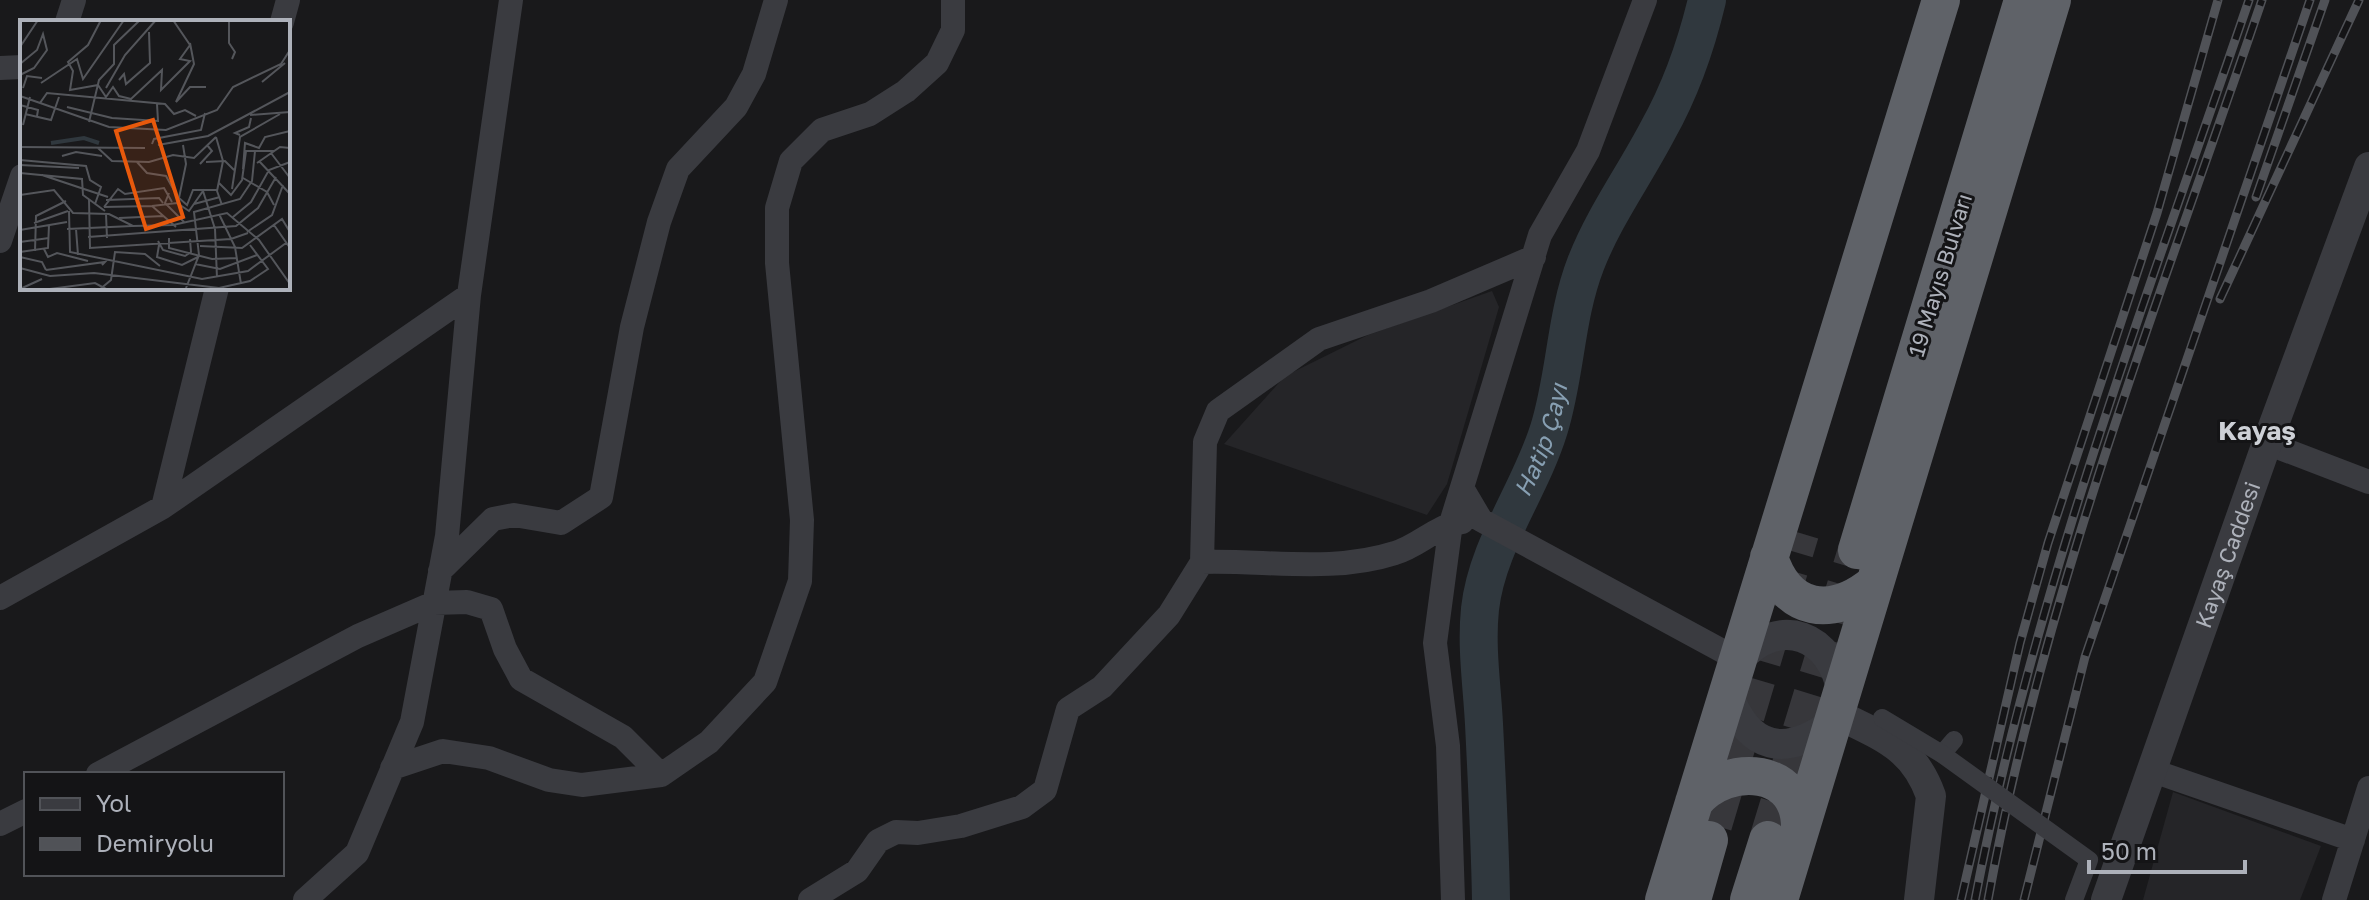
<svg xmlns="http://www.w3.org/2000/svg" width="2369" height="900" font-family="'Golos Text',sans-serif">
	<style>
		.built { fill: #252528 }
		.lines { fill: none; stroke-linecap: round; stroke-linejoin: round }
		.river { stroke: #30383e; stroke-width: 38 }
		.trunk-tunnel { stroke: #37373b; stroke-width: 38; stroke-dasharray: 38 19; stroke-linecap: butt }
		.pedestrian { stroke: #3a3b40; stroke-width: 18 }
		.minor { stroke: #3a3b40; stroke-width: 24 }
		.tertiary { stroke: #3a3b40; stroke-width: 30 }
		.trunk { stroke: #5f6268; stroke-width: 38 }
		.rail-casing { stroke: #505257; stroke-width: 9 }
		.rail { stroke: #141416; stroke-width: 6; stroke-dasharray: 18; stroke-linecap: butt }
		.pedestrian-bridge { stroke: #3a3b40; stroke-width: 18 }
		.labels { text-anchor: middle; stroke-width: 6; stroke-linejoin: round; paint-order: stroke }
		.street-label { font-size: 22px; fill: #adb1ba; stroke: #141416 }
		.water-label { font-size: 24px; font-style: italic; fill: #879fb2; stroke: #141416 }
		.quarter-label { font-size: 26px; font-weight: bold; fill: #cdd0d6; stroke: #141416 }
		.inset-river { fill: none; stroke: #30383e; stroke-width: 4 }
		.inset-road { fill: none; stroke: #54565b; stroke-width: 2 }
		.view { fill: #e8590c; fill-opacity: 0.15; stroke: #e8590c; stroke-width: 4 }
		.inset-edge { fill: none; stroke: #adb1ba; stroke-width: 4 }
	</style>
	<rect width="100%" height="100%" fill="#19191b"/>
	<!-- built -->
	<path class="built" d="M 1492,291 L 1499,307 L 1447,484 L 1427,515 L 1224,444 L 1285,376 L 1368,335 Z
		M 2173,792 L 2321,846 L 2300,900 L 2143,900 Z"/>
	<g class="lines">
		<!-- river -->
		<path class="river" id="s1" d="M 1491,900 C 1490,841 1487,783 1484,724 C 1482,685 1476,648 1480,609 C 1487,545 1530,491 1549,429 C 1566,374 1565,317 1586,263 C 1605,215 1634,176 1658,130 C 1681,89 1696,46 1707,0"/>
		<!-- trunk-tunnel -->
		<path class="trunk-tunnel" d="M 1713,825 L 1800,533
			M 1768,840 L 1857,550"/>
		<!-- pedestrian -->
		<path class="pedestrian" d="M 1942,754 L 1954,740"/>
		<!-- minor -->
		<path class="minor" d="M 67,22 L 74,0
			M 282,22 L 288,0
			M 0,68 L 22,67
			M 0,241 L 22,176
			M 2267,443 L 2369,482
			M 1462,488 L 1481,520 L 1739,660
			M 163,507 L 217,288
			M 1202,562 C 1266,560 1333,573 1395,553 C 1419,546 1437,525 1462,522
			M 440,571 L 493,519 L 514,515 L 561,523 L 601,497 L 632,327 L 659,222 L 678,169 L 736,107 L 754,74 L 776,0
			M 0,598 L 163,507 L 469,295 L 511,0
			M 392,768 L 443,751 L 489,758 L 549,780 L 582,785 L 661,775 L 709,742 L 765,682 L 800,581 L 802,520 L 777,263 L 777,208 L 791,161 L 822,130 L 870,114 L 906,91 L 937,63 L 953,30 L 953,0
			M 2150,770 L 2353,840
			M 98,774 L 358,636 L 434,603 L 467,602 L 491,609 L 505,649 L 521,679 L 623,737 L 661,775
			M 0,824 L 26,811
			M 305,900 L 357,853 L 412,722 L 447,536 L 469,295
			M 810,900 L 857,871 L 878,841 L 896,832 L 918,833 L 961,826 L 1022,807 L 1045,790 L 1068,709 L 1102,687 L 1169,615 L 1202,562 L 1205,442 L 1218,411 L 1319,339 L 1431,301 L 1534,257
			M 1453,900 L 1448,746 L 1435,643 L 1451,523 L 1540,235 L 1588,151 L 1645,0
			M 2334,900 L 2369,788"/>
		<!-- tertiary -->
		<g class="tertiary">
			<path d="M 1739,660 C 1780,614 1832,635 1842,693"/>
			<path d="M 1728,694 C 1749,751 1786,757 1832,723"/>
			<path d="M 1835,713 C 1880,736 1913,745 1931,796 L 1919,900"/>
			<path id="s2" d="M 2106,900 L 2267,443 L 2369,167"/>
		</g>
		<!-- trunk -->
		<path class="trunk" d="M 1857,550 L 2023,0
			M 1769,557 C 1787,613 1832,618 1874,584
			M 1694,802 C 1728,761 1802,767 1800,830
			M 1664,900 L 1941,0
			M 1692,900 L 1709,840
			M 1749,900 L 1768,840
			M 1779,900 L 2052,0"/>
		<defs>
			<path id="rail" d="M 2256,197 L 2325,0
				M 2220,299 L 2359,0
				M 1961,900 L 2020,643 L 2048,543 L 2157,213 L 2218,0
				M 1975,900 C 2034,591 2147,297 2249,0
				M 1988,900 C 2044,591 2161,296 2262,0
				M 2024,900 L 2085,657 L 2310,0"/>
		</defs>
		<!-- rail casing -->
		<use href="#rail" class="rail-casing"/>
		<!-- rail -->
		<use href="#rail" class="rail"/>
		<!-- pedestrian-bridge -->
		<path class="pedestrian-bridge" d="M 1882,718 L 1942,754 L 2089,860 L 2074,900"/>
	</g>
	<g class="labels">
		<!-- street labels -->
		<g class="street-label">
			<text transform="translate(1940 275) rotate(-73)" y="8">19 Mayıs Bulvarı</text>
			<text dy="8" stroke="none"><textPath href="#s2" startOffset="366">Kayaş Caddesi</textPath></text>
		</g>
		<!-- water labels -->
		<g class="water-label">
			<text dy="8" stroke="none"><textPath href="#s1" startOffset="472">Hatip Çayı</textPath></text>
		</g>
		<!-- quarter labels -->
		<g class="quarter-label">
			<text x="2257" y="440">Kayaş</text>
		</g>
	</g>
	<!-- overview -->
	<g transform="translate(20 20)">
		<rect width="270" height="270" fill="#19191b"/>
		<path class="inset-river" d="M 31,123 L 64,118 L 79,123"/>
		<path class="inset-road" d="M 209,0 L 209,23 L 215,32 L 212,39M 170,23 L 174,44 L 156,82 L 170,67 L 186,67M 0,27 L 18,0M 0,44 L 17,30 L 23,14 L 27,30 L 14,48 L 0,55M 99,60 L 104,54 L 106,64 L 130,43 L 129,12M 242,62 L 265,43M 21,63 L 57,39 L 63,59 L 104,0M 78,65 L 86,77 L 93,67 L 99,76 L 111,79 L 142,50 L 141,70 L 170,41 L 160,39 L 170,25 L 153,0M 78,65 L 50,70 L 53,51 L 48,42 L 68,25 L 81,0M 3,68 L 7,56 L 22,58M 86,68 L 105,35 L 136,0M 0,76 L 89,107 L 146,110 L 197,90 L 213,67 L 261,44 L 270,30M 20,83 L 27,73 L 145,84 L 154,94 L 165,90 L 176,96M 0,85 L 18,90 L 17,96M 47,87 L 92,98 L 138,101 L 137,84M 5,94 L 31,100 L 39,77M 230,95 L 270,92M 69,102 L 79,60 L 94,44 L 94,25 L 120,0M 3,105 L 10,77M 220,115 L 215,113 L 229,107 L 231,98M 196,117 L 203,141 L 197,171 L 202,185M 132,124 L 134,119 L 181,110 L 185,93M 138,125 L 188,116 L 270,72M 163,125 L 166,144 L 159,178 L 167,185 L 173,170 L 197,170M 0,127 L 125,128M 78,128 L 92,141 L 129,142 L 153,135 L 174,138 L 196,117M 251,133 L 270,158M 42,136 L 56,132 L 82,136M 0,140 L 66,146 L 70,160 L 81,167 L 75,184M 239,141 L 270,174M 117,142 L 127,153 L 146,156 L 156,174M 186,142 L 205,141 L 214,150M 237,143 L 260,127 L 270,128M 180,144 L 192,131 L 187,125M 0,145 L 59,148M 223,149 L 225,123 L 239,128 L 245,117 L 270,111M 0,153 L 62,159 L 63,175 L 85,191M 22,155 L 88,177M 223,158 L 247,172 L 254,185M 199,163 L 211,175 L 222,160 L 226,131 L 254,131M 212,169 L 220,117 L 260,94M 149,173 L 145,183 L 164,202M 0,175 L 34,170 L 53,193 L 89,194 L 113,206 L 153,205 L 207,193 L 239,220 L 270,264M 69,179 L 70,228 L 211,219 L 228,213M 86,180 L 139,178 L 143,183M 174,184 L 200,177M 132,186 L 157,183 L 169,191 L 183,171 L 195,209 L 197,258M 84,187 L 132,186 L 156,207M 84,187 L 98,169 L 105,174 L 144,168 L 152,182M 49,191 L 50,232 L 182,259 L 228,251 L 266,223M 86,194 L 87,218M 199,194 L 215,227 L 221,264M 213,197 L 231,182 L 249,150 L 270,142M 99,198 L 144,196M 14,203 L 48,191M 254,205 L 270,228M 47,209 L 112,206M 56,209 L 58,235M 0,210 L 47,202M 227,212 L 252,195 L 263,165M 68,217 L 216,206 L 238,188 L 256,157M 149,218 L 149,228 L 192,239 L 217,238M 138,221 L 143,230 L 165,236 L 171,232 L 170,219M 0,222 L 29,218M 139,225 L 137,237 L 162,245 L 178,237M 180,226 L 222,228 L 262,199 L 270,212M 24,229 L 28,237 L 37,233 L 68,241M 15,231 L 16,196 L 46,181M 0,232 L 28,228 L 29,205M 0,237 L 22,242 L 26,250M 175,244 L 200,249 L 237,235M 0,248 L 30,256 L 74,253 L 199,268 L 230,261 L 248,249 L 230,225M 26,250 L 85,242 L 82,245M 166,268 L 179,235 L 174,192 L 220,179 L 232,161 L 235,131M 0,269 L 22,259M 22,270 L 75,263 L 88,270M 79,270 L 91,260 L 95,232 L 125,234 L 140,246"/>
		<path class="view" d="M 133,100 L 163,197 L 126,209 L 96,111 Z"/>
		<rect width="270" height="270" class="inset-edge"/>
	</g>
	<!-- legend -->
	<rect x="24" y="772" width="260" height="104" fill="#141416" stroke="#515358" stroke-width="2"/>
	<rect x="40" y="798" width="40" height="12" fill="#3a3b40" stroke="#515358" stroke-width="2"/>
	<text x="96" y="812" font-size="24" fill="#adb1ba">Yol</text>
	<rect x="40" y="838" width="40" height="12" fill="#505257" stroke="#515358" stroke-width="2"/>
	<text x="96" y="852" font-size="24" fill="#adb1ba">Demiryolu</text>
	<!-- scale -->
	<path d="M2089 860v12h156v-12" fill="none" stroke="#adb1ba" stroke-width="4"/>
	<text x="2101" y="860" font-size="24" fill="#adb1ba" stroke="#141416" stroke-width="6" paint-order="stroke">50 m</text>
</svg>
